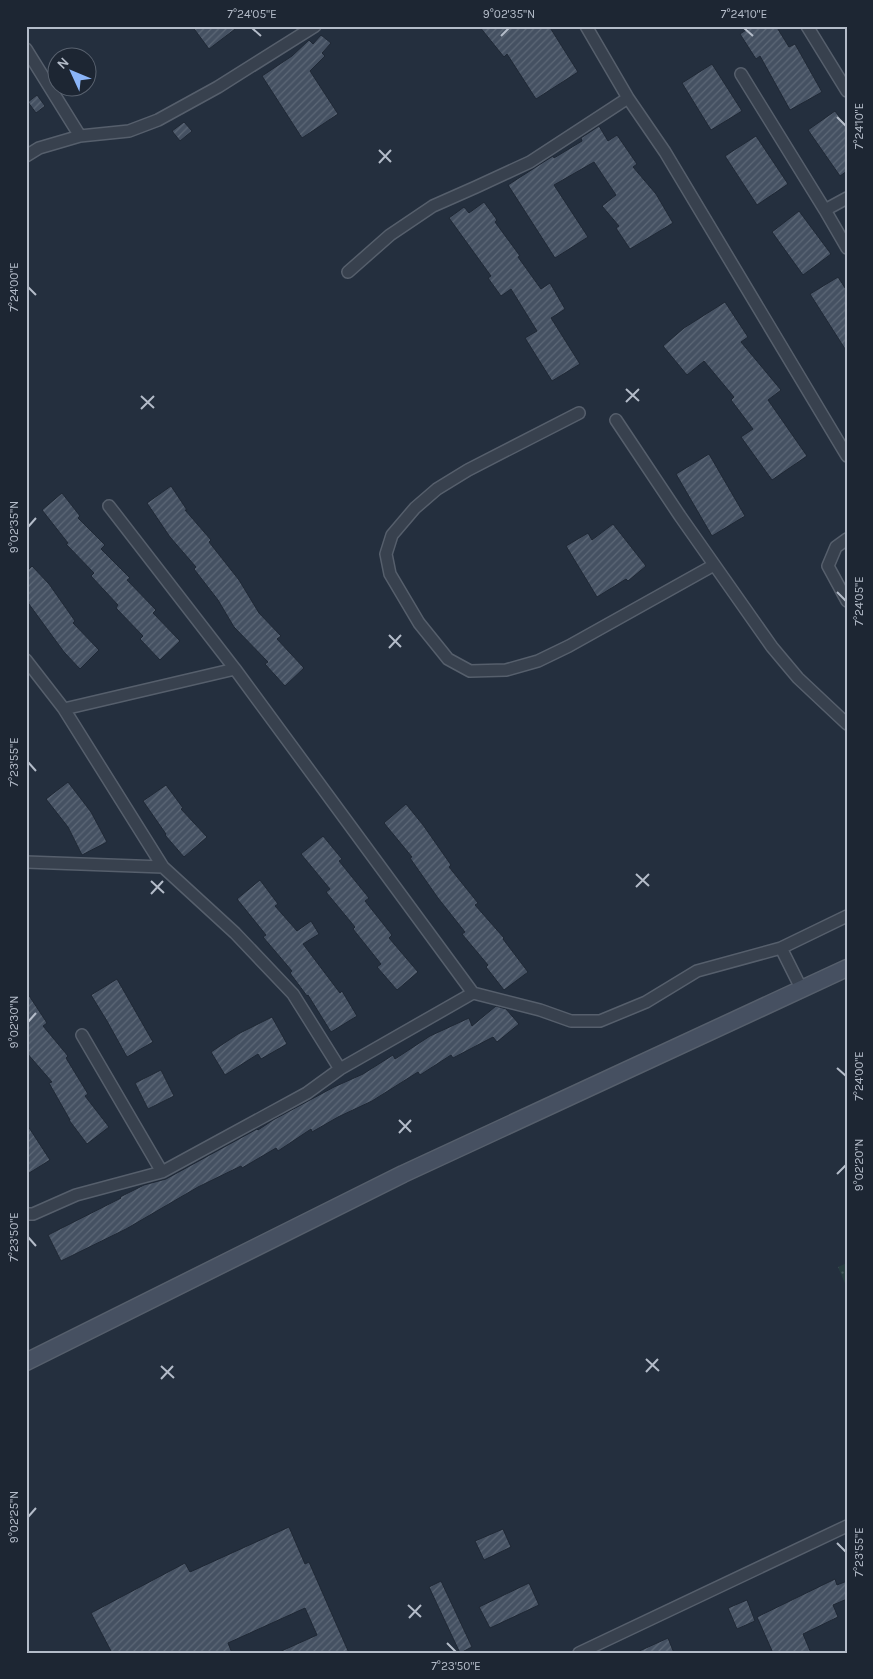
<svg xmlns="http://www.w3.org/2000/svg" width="873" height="1679" font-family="Karla,sans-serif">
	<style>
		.grass { fill: url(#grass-dots) }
		.building { fill: url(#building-hatch); stroke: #1f2835 }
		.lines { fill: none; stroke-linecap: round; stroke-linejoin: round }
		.street-casing { stroke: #565f6c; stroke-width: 14 }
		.secondary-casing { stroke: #565f6c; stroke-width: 19 }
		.street { stroke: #38414e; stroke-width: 11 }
		.secondary { stroke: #465061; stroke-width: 16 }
		.ticks { fill: none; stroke: #b4bcc9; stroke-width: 2 }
		.neatline { fill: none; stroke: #b4bcc9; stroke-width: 2 }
		.ticks-label { font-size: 12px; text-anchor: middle; fill: #b4bcc9 }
	</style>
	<defs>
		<pattern id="grass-dots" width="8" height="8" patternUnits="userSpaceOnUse" patternTransform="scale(1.25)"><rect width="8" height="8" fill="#263c3f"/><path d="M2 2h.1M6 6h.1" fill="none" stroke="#435659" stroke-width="1.8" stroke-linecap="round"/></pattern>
		<pattern id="building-hatch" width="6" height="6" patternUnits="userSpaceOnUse" patternTransform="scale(1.25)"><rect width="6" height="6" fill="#455162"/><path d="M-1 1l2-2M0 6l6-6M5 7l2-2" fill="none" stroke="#5d6877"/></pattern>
	</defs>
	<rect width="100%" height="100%" fill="#242f3e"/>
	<!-- grass -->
	<path class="grass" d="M 847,1263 L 847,1288 L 838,1267 Z"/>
	<!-- building -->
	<path class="building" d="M 192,26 L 239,26 L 209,49 Z
		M 479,26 L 549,26 L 578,72 L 536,99 L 507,54 L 504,57 Z
		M 752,26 L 776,26 L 789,47 L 795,44 L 822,92 L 790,110 L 760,56 L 756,59 L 740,34 Z
		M 321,35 L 331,43 L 322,53 L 325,56 L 310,71 L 338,114 L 302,138 L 262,76 L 292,56 L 309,40 L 313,44 Z
		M 712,64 L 742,111 L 711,130 L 682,83 Z
		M 37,95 L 45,106 L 36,113 L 28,102 Z
		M 835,111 L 847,127 L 847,171 L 840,176 L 808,130 Z
		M 184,122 L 192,131 L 180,141 L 172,131 Z
		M 599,126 L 608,141 L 617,135 L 637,164 L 633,167 L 656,194 L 673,223 L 630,249 L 616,228 L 619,226 L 602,206 L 616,195 L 594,162 L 554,185 L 588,237 L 555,258 L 508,185 L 553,156 L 554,158 L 582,141 L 581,138 Z
		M 756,136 L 788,184 L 757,205 L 725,156 Z
		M 484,202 L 497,220 L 495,222 L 520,256 L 518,257 L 541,289 L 550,283 L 565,309 L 551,318 L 580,364 L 552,381 L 525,338 L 537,331 L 511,289 L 501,296 L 488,278 L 491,276 L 449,218 L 464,207 L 469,213 Z
		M 799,211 L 831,254 L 803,275 L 772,232 Z
		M 838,277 L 847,291 L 847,352 L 810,294 Z
		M 725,302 L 748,337 L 741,342 L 781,390 L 768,400 L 807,456 L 772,480 L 741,437 L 753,429 L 731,400 L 734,397 L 704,361 L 687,375 L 663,346 L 684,328 Z
		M 709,454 L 745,516 L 712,536 L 676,474 Z
		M 171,486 L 187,510 L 185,510 L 211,540 L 209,542 L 239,580 L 259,613 L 281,636 L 277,639 L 304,668 L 285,686 L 265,664 L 268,662 L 234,627 L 218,600 L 194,569 L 196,567 L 170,537 L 147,503 Z
		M 62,493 L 80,516 L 78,518 L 105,545 L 101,549 L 130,578 L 127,580 L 156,610 L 153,613 L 180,641 L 160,660 L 140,639 L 143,636 L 116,608 L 118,605 L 91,576 L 94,573 L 66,544 L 68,543 L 42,510 Z
		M 613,524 L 646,566 L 628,581 L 626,579 L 597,597 L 566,546 L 588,533 L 592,540 Z
		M 32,566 L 49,584 L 75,621 L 73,623 L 99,650 L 80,669 L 64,652 L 26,600 L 26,572 Z
		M 68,782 L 91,812 L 107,842 L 82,855 L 68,827 L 46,799 Z
		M 166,785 L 183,808 L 181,809 L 207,837 L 184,857 L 165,835 L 166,834 L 143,801 Z
		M 406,804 L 423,825 L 451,865 L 449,867 L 478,903 L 475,905 L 504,938 L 503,939 L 528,972 L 504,990 L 486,967 L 488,965 L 462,934 L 465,932 L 438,898 L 410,858 L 412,857 L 384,823 Z
		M 323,836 L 342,859 L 339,861 L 369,898 L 365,901 L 392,935 L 389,938 L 418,972 L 397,990 L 377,967 L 381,964 L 353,929 L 355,927 L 326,892 L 330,889 L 301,854 Z
		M 260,880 L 278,904 L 275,906 L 297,931 L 311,921 L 319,934 L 303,944 L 340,993 L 342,991 L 357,1016 L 331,1032 L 308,995 L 307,996 L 290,973 L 292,971 L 263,937 L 266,935 L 237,899 Z
		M 117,979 L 153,1042 L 127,1057 L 107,1021 L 91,995 Z
		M 26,991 L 47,1023 L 43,1026 L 68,1056 L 66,1058 L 88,1094 L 85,1096 L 109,1127 L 87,1144 L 69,1120 L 70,1120 L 49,1083 L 52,1082 L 26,1052 Z
		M 496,1006 L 506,1009 L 519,1024 L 497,1042 L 493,1037 L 453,1058 L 451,1055 L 420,1075 L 418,1072 L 372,1101 L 338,1117 L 312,1132 L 311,1129 L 278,1151 L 276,1148 L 242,1168 L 241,1166 L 198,1187 L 126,1229 L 61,1261 L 48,1235 L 121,1198 L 120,1197 L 144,1185 L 166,1179 L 257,1129 L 258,1130 L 273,1120 L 334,1087 L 363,1074 L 393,1055 L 395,1059 L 430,1036 L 469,1018 L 472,1026 Z
		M 272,1017 L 287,1044 L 261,1059 L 258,1054 L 225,1075 L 211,1052 L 238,1034 Z
		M 161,1070 L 174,1096 L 148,1109 L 135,1083 Z
		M 26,1123 L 50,1160 L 26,1175 Z
		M 289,1527 L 305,1564 L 309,1562 L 349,1653 L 277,1653 L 317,1635 L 305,1608 L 228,1643 L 232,1653 L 112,1653 L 91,1613 L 185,1563 L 190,1572 Z
		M 503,1529 L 511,1547 L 484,1560 L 475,1541 Z
		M 835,1579 L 837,1585 L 847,1581 L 847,1599 L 833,1605 L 838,1617 L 803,1634 L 811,1653 L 773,1653 L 757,1617 Z
		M 441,1581 L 472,1647 L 460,1653 L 429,1587 Z
		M 529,1583 L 539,1605 L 490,1628 L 479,1607 Z
		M 747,1600 L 755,1621 L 737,1629 L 728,1608 Z
		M 668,1638 L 674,1653 L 635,1653 Z"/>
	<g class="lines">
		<defs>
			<path id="street" d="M 586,26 L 628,98 L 665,152 L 847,456
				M 807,26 L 847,91
				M 26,49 L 80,136
				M 741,74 L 825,210 L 847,198
				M 26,156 L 39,148 L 80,136 L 129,131 L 158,120 L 218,87 L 315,26
				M 825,210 L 847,248
				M 348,272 L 390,235 L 433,206 L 476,187 L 530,162 L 628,98
				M 579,413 L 468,470 L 437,489 L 415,508 L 392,535 L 386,554 L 390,574 L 419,623 L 448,659 L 470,671 L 506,670 L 538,661 L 569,646 L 714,565
				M 616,420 L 680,516 L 772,647 L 798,678 L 847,724
				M 109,506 L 235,669 L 473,993
				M 847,539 L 836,547 L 828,566 L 847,601
				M 26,660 L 64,709 L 163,867
				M 64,709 L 235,669
				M 26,862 L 163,867 L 235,933 L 293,994 L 340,1069
				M 781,948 L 847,916
				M 82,1035 L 162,1172
				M 26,1214 L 33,1214 L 76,1195 L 162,1172 L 307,1093 L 340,1069 L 473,993 L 540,1010 L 571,1021 L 600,1021 L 646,1002 L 697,971 L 781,948 L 801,988
				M 579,1653 L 847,1526"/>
			<path id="secondary" d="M 26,1362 L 403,1174 L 847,968"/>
		</defs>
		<!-- street casing -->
		<use href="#street" class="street-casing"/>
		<!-- secondary casing -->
		<use href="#secondary" class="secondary-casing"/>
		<!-- street -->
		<use href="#street" class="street"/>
		<!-- secondary -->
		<use href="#secondary" class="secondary"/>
	</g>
	<!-- ticks -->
	<path class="ticks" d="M 252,28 L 261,36M 744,28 L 753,36M 501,36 L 509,28M 837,117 L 846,126M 379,150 L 391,162M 379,163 L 391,150M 28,287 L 36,295M 626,389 L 639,401M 141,396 L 154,408M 626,402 L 639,389M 141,409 L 154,396M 28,527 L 36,518M 837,592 L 846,601M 389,635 L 401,647M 389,648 L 401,635M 28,762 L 36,771M 636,874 L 649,886M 151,881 L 164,893M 636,887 L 649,874M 151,894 L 163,881M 28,1022 L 36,1013M 837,1068 L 846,1076M 399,1120 L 411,1132M 399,1133 L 411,1120M 837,1174 L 846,1165M 28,1237 L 36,1246M 646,1359 L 659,1371M 161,1366 L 174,1378M 646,1372 L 658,1359M 161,1379 L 173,1366M 28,1517 L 36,1508M 837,1543 L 846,1552M 408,1605 L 421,1617M 409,1618 L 421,1605M 447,1643 L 456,1652"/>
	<!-- border -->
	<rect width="873" height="1679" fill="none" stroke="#1d2633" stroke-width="55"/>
	<!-- north arrow -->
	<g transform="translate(72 72) rotate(314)"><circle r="24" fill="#1d2633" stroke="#59626f"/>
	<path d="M0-4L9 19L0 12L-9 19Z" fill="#8ab4f8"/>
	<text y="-8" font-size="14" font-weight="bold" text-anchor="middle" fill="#b4bcc9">N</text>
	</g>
	<rect x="28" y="28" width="818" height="1624" class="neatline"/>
	<g class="ticks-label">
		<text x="252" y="18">7°24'05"E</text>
		<text x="509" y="18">9°02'35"N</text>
		<text x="744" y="18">7°24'10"E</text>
		<text transform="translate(859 126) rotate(-90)" y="4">7°24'10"E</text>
		<text transform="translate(14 287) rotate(-90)" y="4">7°24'00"E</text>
		<text transform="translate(14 527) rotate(-90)" y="4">9°02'35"N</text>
		<text transform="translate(859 601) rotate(-90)" y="4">7°24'05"E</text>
		<text transform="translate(14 762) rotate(-90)" y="4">7°23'55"E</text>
		<text transform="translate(14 1022) rotate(-90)" y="4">9°02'30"N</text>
		<text transform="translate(859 1076) rotate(-90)" y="4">7°24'00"E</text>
		<text transform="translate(859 1165) rotate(-90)" y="4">9°02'20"N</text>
		<text transform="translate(14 1237) rotate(-90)" y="4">7°23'50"E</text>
		<text transform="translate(14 1517) rotate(-90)" y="4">9°02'25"N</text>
		<text transform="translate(859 1552) rotate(-90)" y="4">7°23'55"E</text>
		<text x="456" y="1670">7°23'50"E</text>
	</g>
</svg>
